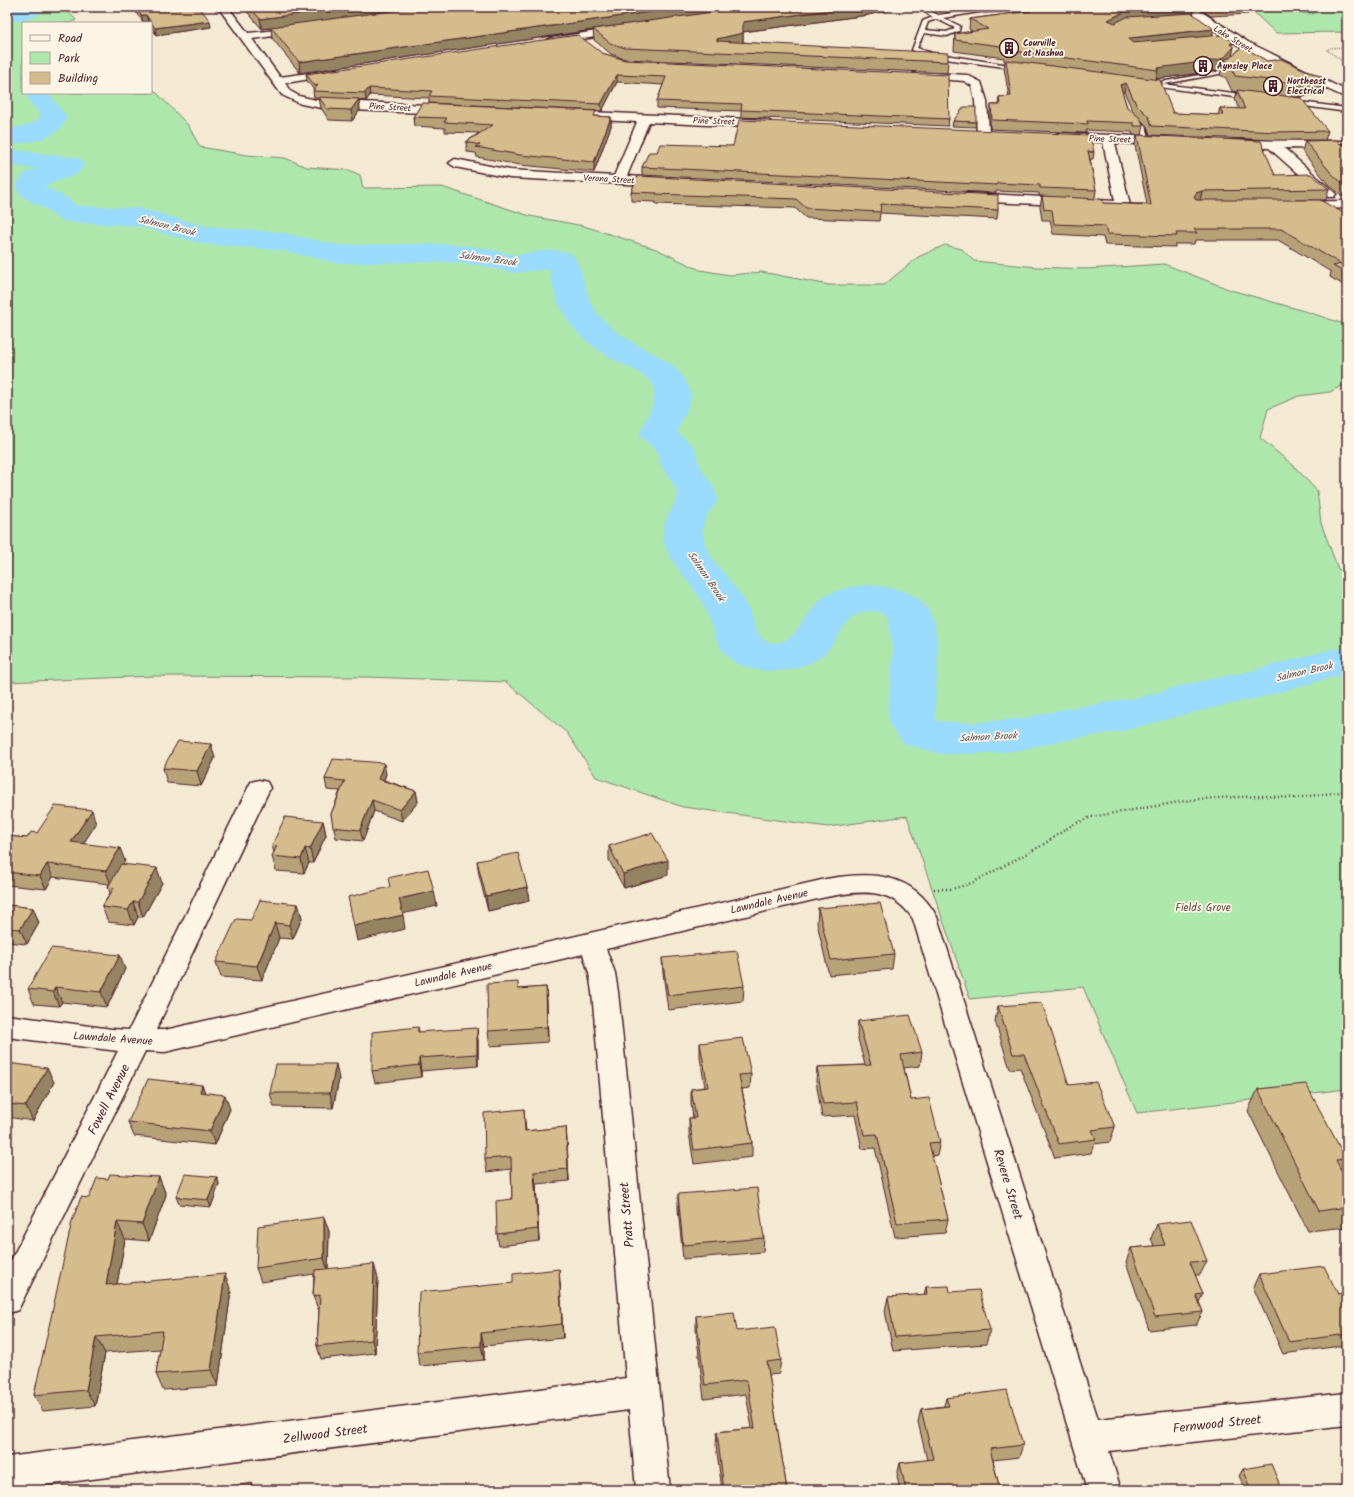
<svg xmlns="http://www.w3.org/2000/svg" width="1354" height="1497" font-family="Kalam,sans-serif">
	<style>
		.green { fill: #ade7ac; stroke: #7c836c }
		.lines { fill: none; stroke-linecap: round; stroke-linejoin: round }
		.river { fill: #9bdbfd; fill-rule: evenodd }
		.service-casing { stroke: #4a1f2b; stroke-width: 3 }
		.minor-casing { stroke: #4a1f2b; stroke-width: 3 }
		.tertiary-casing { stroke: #4a1f2b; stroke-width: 3 }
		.path-far1 { stroke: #4a1f2b; stroke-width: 1.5; stroke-dasharray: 0.5 1.5; stroke-linecap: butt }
		.path { stroke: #4a1f2b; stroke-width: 2.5; stroke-dasharray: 1 3; stroke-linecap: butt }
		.service { fill: #fcf5e5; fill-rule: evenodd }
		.minor { fill: #fcf5e5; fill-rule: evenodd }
		.tertiary { fill: #fcf5e5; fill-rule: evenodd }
		.wall { fill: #b7a278; stroke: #4a1f2b; fill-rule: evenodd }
		.shaded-wall { fill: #958462; stroke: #4a1f2b }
		.building { fill: #d5bc8c; stroke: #4a1f2b }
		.labels { text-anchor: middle; stroke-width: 3.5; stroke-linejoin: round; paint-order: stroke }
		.far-street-label { font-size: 9px; fill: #4a1f2b; stroke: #fcf5e5 }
		.far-poi-label { font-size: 9px; font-weight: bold; fill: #4a1f2b; stroke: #fcf5e5; text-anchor: start }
		.far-water-label { font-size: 10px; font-style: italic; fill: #5e4e60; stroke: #fcf5e5 }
		.street-label { font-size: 11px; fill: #4a1f2b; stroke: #fcf5e5 }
		.park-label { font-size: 11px; fill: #63514b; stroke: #fcf5e5 }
		.near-street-label { font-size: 13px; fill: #4a1f2b; stroke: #fcf5e5 }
	</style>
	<rect width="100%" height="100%" fill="#f4ead3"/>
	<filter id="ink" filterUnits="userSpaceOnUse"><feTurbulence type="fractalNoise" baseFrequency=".025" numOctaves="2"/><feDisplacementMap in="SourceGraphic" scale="8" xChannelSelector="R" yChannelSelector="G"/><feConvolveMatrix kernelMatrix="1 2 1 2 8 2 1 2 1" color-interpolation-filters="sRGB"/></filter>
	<g filter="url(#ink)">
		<!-- green -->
		<path class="green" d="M 7,7 L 64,7 L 76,20 L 70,23 L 23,23 L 23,93 L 151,93 L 151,87 L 188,125 L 200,147 L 247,155 L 285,158 L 307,167 L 349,170 L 360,175 L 363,188 L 442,187 L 530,216 L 584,226 L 656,249 L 700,270 L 730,275 L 762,272 L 829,285 L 884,285 L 918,257 L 945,245 L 962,249 L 974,261 L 1037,267 L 1087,269 L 1164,264 L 1231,290 L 1311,313 L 1347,325 L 1347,383 L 1330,392 L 1299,396 L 1268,409 L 1260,438 L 1294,466 L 1317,491 L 1321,523 L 1338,569 L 1347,573 L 1347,1089 L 1137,1113 L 1083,987 L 970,999 L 907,816 L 828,827 L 683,807 L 596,777 L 567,733 L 506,682 L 367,677 L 154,676 L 7,682 Z
			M 1248,7 L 1345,7 L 1344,12 L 1347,14 L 1347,32 L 1276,33 Z"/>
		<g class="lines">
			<!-- river -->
			<path class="river" d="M 18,7 L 42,7 L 43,9 C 35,21 20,20 7,22 L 7,8 Z
				M 23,92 L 48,93 L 67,117 C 58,141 29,142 7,145 L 7,129 L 32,124 L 41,117 Z
				M 7,149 L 80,158 L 84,166 L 76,175 L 44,186 L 67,198 L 77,206 L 138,208 L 205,226 L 279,232 L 337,245 L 448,244 L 478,247 L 514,255 L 552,250 L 571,253 C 586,271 583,296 598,314 C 607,326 621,335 634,343 C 654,355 671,359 685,380 C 688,385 691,391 691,397 C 689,408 681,421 677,432 C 684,438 693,444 696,452 C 698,460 699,466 704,473 C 711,484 715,486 718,500 C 710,511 701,521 703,535 C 706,559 733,581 745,601 C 753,615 755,644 774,643 C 798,643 806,612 821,599 C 836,588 862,583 879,586 C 890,588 905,590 914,596 C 950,617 934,682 935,716 L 937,721 L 971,723 L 1025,718 L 1060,710 L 1141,697 L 1187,684 L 1251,671 L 1332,649 L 1347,649 L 1347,677 L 1334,677 L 1262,697 L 1195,712 L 1123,731 L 1060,741 L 1015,751 L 971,754 L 941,754 L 904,744 L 890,725 L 888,711 L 893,652 L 888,618 C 884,613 879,611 872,611 C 846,609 840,641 823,655 C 800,673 762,676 736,663 C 712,650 712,616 698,595 C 686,576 665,559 663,536 C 661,518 681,502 677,491 C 674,482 664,473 660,463 C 659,460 660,456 658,454 C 653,447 645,442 639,434 C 645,420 657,403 654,388 C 651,375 620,364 609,357 C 597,349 585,341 575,330 C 560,313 553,292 549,269 L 514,273 L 478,265 L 448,262 L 337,263 L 279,250 L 203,244 L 137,226 L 68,222 L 58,219 L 47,210 L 21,196 L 15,186 L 26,172 L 38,169 L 7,165 Z"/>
			<defs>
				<path id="service" d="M 916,7 L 923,7 L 938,15 L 988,8 L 991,10 L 943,18 L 960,26 L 959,31 L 947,36 L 924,33 L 917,48 L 932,53 L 1022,67 L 1019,69 L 931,57 L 912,50 L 923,21 L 933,17 ZM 937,19 L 955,28 L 955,29 L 946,32 L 925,30 L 928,22 Z
					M 1231,60 L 1234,62 L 1227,71 L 1219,74 L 1164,84 L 1161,82 L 1216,72 L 1223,69 Z
					M 1147,82 L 1249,95 L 1252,97 L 1249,99 L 1145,85 Z
					M 1292,101 L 1347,108 L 1347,112 L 1290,104 L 1289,103 Z
					M 1131,116 L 1135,116 L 1146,126 L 1150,141 L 1146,141 L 1140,127 L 1131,118 Z"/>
				<path id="minor" d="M 218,7 L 228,7 L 248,33 L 306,27 L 307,29 L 302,32 L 252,39 L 280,77 L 336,69 L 342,72 L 336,75 L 285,83 L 290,91 L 299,96 L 316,100 L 449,106 L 455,110 L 449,114 L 327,109 L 301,104 L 282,95 Z
					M 988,7 L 1019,7 L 1014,10 L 984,12 L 983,10 Z
					M 623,27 L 628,30 L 627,32 L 551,44 L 546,41 L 551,38 Z
					M 918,72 L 967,75 L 981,82 L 987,101 L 989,133 L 987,136 L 979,136 L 977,133 L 975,101 L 972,86 L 964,81 L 914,77 L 912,75 L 914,73 Z
					M 567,111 L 768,120 L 774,124 L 768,128 L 649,122 L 627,176 L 670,179 L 671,182 L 665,186 L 510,178 L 455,167 L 449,163 L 455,159 L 510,170 L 614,176 L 637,122 L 563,118 L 561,115 L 563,112 Z
					M 1060,133 L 1166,137 L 1172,141 L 1166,145 L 1115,143 L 1130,205 L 1128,208 L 969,201 L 964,200 L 962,197 L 964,194 L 969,193 L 1115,201 L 1103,142 L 1056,140 L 1054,137 L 1056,134 Z
					M 1234,140 L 1347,141 L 1347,149 L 1284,148 L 1336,194 L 1334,197 L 1324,197 L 1269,148 L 1230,147 L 1228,144 Z
					M 1342,201 L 1347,202 L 1347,208 L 1299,210 L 1294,209 L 1292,206 L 1294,203 L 1299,202 Z
					M 259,780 L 267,782 L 270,788 L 156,1030 L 165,1030 L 826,879 C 871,871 913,872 937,917 L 1098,1419 L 1347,1393 L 1347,1425 L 1109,1451 L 1121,1490 L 1087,1490 L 913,919 C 891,886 861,891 826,897 L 606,949 L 615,973 L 618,992 L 670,1490 L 636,1490 L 629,1410 L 7,1490 L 7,1457 L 626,1378 L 592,992 L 589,973 L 583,954 L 165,1052 L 145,1051 L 18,1310 L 7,1314 L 7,1268 L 118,1051 L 7,1037 L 7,1015 L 112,1029 L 129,1030 L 248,788 L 251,782 Z"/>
				<path id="tertiary" d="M 1183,7 L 1194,7 L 1248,42 L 1347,91 L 1347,98 L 1281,68 L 1241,47 L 1203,23 Z"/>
			</defs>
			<!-- service casing -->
			<use href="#service" class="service-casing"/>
			<!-- minor casing -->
			<use href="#minor" class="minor-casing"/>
			<!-- tertiary casing -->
			<use href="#tertiary" class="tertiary-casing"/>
			<!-- path-far1 -->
			<path class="path-far1" d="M 1300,7 L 1303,13 L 1314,14 L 1312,7
				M 1345,63 L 1327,50 L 1330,48 L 1346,47"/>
			<!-- path -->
			<path class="path" d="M 934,889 L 952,889 L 972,883 L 1041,846 L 1072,825 L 1091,817 L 1197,799 L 1262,796 L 1295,798 L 1347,791
				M 1345,950 L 1347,951"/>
			<!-- service -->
			<use href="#service" class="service"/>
			<!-- minor -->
			<use href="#minor" class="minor"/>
			<!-- tertiary -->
			<use href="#tertiary" class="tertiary"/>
		</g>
		<!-- wall -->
		<path class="wall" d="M 132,7 L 199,7 L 211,27 L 156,35 L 151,26 L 151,23 L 149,23 L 148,21 L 143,22 Z
			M 243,7 L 902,7 L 868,15 L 743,32 L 743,42 L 948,62 L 947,73 L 625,59 L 611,54 L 594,40 L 593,30 L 300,73 L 272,38 L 271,28 L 262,29 Z
			M 1012,7 L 1195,7 L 1193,14 L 1212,36 L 1232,45 L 1232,57 L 1242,46 L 1319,94 L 1295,98 L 1328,131 L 1325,140 L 1274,140 L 1150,135 L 1147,126 L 1141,120 L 1144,126 L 1142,135 L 1133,135 L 1132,132 L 1086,130 L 1086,133 L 990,129 L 990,113 L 991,105 L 998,105 L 999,97 L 1009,97 L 1004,68 L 1005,61 L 1004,61 L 1004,58 L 954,51 L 955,34 L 972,31 L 969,29 L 970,19 L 1014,13 L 1011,12 ZM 1222,68 L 1220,75 L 1226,78 L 1232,91 L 1237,92 L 1235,99 L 1239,109 L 1220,108 L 1218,115 L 1173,113 L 1156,80 L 1156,79 L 1216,71 ZM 1122,92 L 1124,92 L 1134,113 L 1127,107 Z
			M 1197,7 L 1250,7 L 1248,14 L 1211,16 Z
			M 602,53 L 625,60 L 949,119 L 948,126 L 741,117 L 741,111 L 657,108 L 657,101 L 663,85 L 617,82 L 602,111 L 429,103 L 429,98 L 370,95 L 366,101 L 359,100 L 360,110 L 352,121 L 329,120 L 321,108 L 319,98 L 314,98 L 313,91 L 314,90 L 307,81 L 306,74 Z
			M 597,116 L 611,117 L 611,126 L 594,172 L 520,165 L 477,157 L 476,153 L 467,152 L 466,142 L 479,133 L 445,132 L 445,128 L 414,126 L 413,117 Z
			M 953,121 L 976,122 L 975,127 L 952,126 Z
			M 1137,135 L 1275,175 L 1329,189 L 1326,200 L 1292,200 L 1347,215 L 1347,287 L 1330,277 L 1331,272 L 1278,240 L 1195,240 L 1194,244 L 1175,244 L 1175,247 L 1105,245 L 1103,237 L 1053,234 L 1050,220 L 1042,220 L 1040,206 L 1042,196 L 1039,196 L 1039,193 L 996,191 L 996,193 L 642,175 L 642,167 L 657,152 L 733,146 L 1094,152 L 1093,159 L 1090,159 L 1096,190 L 1095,198 L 1103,203 L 1147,204 L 1135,145 Z
			M 1305,141 L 1347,144 L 1347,200 L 1328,184 L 1302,151 Z
			M 638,176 L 998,210 L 997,219 L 880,213 L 879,221 L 806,218 L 795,208 L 656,204 L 656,202 L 631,201 L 631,192 Z
			M 215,758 L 201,786 L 167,783 L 163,768 Z
			M 386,774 L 384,780 L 416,791 L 418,802 L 402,821 L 374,811 L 363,841 L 336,838 L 331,814 L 340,791 L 327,790 L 325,779 Z
			M 323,821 L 326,835 L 313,863 L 309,863 L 304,873 L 276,871 L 272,856 L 274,853 L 272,845 Z
			M 96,824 L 83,843 L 125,861 L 123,864 L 162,883 L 143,917 L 138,917 L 134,925 L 108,922 L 102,907 L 110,893 L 108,887 L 109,884 L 53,877 L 46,889 L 7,885 L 7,836 L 27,838 L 37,833 Z
			M 609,846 L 668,875 L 624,888 L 609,860 Z
			M 477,861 L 527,887 L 529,901 L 488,911 L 479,875 Z
			M 298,904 L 302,918 L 293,939 L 279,938 L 262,980 L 221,977 L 216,962 L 251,920 Z
			M 7,905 L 33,908 L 39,923 L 27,944 L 7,942 Z
			M 818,908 L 894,954 L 892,969 L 829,975 L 817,923 Z
			M 662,958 L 744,986 L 743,1001 L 668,1010 L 663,973 Z
			M 125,969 L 107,1007 L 62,1002 L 59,1006 L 34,1004 L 28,989 Z
			M 546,987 L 547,1002 L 548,1042 L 490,1046 L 488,1031 L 519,989 Z
			M 998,1006 L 1069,1085 L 1115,1127 L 1110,1142 L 1094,1144 L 1091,1153 L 1055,1158 L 1020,1068 L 1010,1069 L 995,1021 Z
			M 858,1021 L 922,1052 L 920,1066 L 904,1068 L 911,1100 L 940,1142 L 937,1155 L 932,1156 L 948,1219 L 945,1233 L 895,1237 L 875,1148 L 862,1149 L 855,1115 L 822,1117 L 816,1081 L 817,1067 L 865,1065 L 857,1035 Z
			M 418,1027 L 419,1032 L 478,1040 L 478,1066 L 421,1071 L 421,1077 L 375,1083 L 372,1071 Z
			M 700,1043 L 751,1074 L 750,1088 L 742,1089 L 752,1143 L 752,1157 L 694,1164 L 689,1133 L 689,1118 L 693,1118 L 691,1104 L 691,1089 L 705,1087 L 700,1058 Z
			M 7,1063 L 54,1082 L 33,1121 L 7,1117 Z
			M 339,1079 L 333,1108 L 274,1107 L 270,1093 Z
			M 202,1085 L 205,1093 L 230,1109 L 215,1145 L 134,1136 L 128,1122 Z
			M 1258,1089 L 1346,1159 L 1340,1169 L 1347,1182 L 1347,1227 L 1308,1231 L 1248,1111 Z
			M 525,1122 L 526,1131 L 566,1127 L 569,1181 L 536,1184 L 539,1241 L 499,1246 L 497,1234 L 512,1199 L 511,1169 L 487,1172 L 485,1159 Z
			M 159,1177 L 166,1195 L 149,1241 L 125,1239 L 117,1284 L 231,1291 L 218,1386 L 163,1390 L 156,1374 L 160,1349 L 105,1353 L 95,1406 L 43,1411 L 34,1395 L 89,1198 L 108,1179 Z
			M 217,1177 L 219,1184 L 211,1207 L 179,1204 L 176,1197 Z
			M 678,1194 L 764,1238 L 763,1252 L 683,1259 L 678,1209 Z
			M 1157,1224 L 1207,1261 L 1200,1275 L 1195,1275 L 1203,1294 L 1199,1302 L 1203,1312 L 1196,1325 L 1149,1330 L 1126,1262 L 1131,1248 L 1154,1246 L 1151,1238 Z
			M 329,1231 L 328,1269 L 378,1278 L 375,1353 L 321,1359 L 317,1346 L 319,1309 L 318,1309 L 313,1296 L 314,1274 L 261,1282 L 256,1268 Z
			M 1259,1274 L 1338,1294 L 1347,1292 L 1347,1345 L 1283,1354 L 1253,1287 Z
			M 560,1283 L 563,1338 L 484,1346 L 484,1360 L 420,1366 L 417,1352 Z
			M 926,1287 L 950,1292 L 990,1330 L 986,1344 L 893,1351 L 885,1311 L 888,1297 L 924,1295 Z
			M 696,1316 L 737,1331 L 781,1360 L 779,1374 L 769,1375 L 787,1490 L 722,1490 L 716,1445 L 717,1432 L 752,1428 L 746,1394 L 704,1399 L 696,1330 Z
			M 946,1398 L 1023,1445 L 1019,1457 L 993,1460 L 1000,1490 L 1039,1490 L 900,1490 L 897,1476 L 900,1463 L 927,1460 L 918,1422 L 921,1409 L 944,1406 Z
			M 1243,1469 L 1282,1490 L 1246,1490 L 1239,1476 Z
			M 1342,1484 L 1347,1490 L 1337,1490 Z"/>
		<!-- shaded-wall -->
		<path class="shaded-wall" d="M 350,7 L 429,7 L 262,29 L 260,19 Z
			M 685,7 L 756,7 L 593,29 L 593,30 L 300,73 L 299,62 Z
			M 853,7 L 902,7 L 868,15 L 742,32 L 743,22 Z
			M 1188,7 L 1195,7 L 1193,17 L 1107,31 L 1108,20 L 1126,11 Z
			M 141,15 L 146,15 L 148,21 L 143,22 Z
			M 210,21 L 211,27 L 156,35 L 155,28 Z
			M 1214,29 L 1211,40 L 1128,49 L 1129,40 L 1130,38 Z
			M 743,33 L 743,43 L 717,49 L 717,39 Z
			M 1233,41 L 1230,51 L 1234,47 L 1232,57 L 1224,60 L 1222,68 L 1216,71 L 1156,79 L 1158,70 L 1157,68 L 1230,44 Z
			M 617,75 L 617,82 L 602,111 L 601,104 Z
			M 1323,78 L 1319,94 L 1291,98 L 1295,83 Z
			M 1126,83 L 1124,92 L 1119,93 L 1120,85 Z
			M 369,88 L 370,95 L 366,101 L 365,93 Z
			M 359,99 L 360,110 L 352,121 L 351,110 Z
			M 611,117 L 611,126 L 594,172 L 594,162 Z
			M 1202,191 L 1200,202 L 1194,203 L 1194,197 L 1196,193 Z
			M 211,744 L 215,758 L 201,786 L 197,771 Z
			M 384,763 L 386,774 L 380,790 L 378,779 Z
			M 416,791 L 418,802 L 402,821 L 400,810 Z
			M 372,800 L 374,811 L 363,841 L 360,830 Z
			M 92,810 L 96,824 L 76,855 L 71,842 Z
			M 323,821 L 326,835 L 313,863 L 310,849 Z
			M 120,848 L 125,861 L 111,885 L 106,871 Z
			M 305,848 L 309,863 L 304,873 L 301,859 Z
			M 668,860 L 668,875 L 624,888 L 623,874 Z
			M 47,864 L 53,877 L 46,889 L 40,876 Z
			M 157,868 L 162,883 L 143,917 L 138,902 Z
			M 527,887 L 529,901 L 488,911 L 486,896 Z
			M 434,891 L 437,906 L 402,914 L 399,899 Z
			M 133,902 L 138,917 L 134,925 L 128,910 Z
			M 298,904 L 302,918 L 293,939 L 289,925 Z
			M 33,908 L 39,923 L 27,944 L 20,929 Z
			M 403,915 L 405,929 L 357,941 L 354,926 Z
			M 275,923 L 279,938 L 262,980 L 257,966 Z
			M 120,955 L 125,969 L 107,1007 L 101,992 Z
			M 55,987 L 62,1002 L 59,1006 L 53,992 Z
			M 546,987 L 547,1002 L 548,1042 L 547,1027 Z
			M 477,1028 L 478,1040 L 478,1066 L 477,1054 Z
			M 419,1058 L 421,1071 L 421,1077 L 419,1065 Z
			M 336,1064 L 339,1079 L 333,1108 L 330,1093 Z
			M 47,1068 L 54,1082 L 33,1121 L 26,1106 Z
			M 202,1085 L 208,1100 L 200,1092 Z
			M 225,1095 L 230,1109 L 215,1145 L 210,1131 Z
			M 524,1109 L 525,1122 L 526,1144 L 525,1131 Z
			M 566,1127 L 567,1140 L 569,1181 L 568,1169 Z
			M 534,1172 L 536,1184 L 539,1241 L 538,1229 Z
			M 159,1177 L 166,1195 L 149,1241 L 142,1224 Z
			M 217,1177 L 219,1184 L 211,1207 L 208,1200 Z
			M 324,1217 L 329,1231 L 328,1272 L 324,1258 Z
			M 117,1222 L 125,1239 L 114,1301 L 106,1285 Z
			M 374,1264 L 378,1278 L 375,1353 L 372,1340 Z
			M 559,1269 L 560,1283 L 563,1338 L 562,1324 Z
			M 225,1274 L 231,1291 L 218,1386 L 211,1370 Z
			M 481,1333 L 484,1346 L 484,1360 L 481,1346 Z
			M 96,1337 L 105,1353 L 95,1406 L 86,1390 Z
			M 252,1483 L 255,1490 L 252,1490 Z"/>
		<!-- building -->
		<path class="building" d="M 135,7 L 199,7 L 210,21 L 155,28 L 146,15 L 141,15 Z
			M 250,7 L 350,7 L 260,19 Z
			M 420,7 L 685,7 L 299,62 L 271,27 Z
			M 748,7 L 853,7 L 743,22 L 743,33 L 717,39 L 717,41 L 948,53 L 948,62 L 625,48 L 610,43 L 593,29 Z
			M 1024,7 L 1188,7 L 1126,11 L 1108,20 L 1115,23 L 1127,17 L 1192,13 L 1214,29 L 1130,38 L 1129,40 L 1133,43 L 1221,35 L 1233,41 L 1230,44 L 1234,47 L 1225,57 L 1218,60 L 1157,68 L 1158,70 L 1006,50 L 1008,47 L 955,40 L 955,34 L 988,29 L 970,19 L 1031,11 Z
			M 578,35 L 602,53 L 625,60 L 948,75 L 949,119 L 741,110 L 742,104 L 657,101 L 666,77 L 617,75 L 601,104 L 429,96 L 432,91 L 369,88 L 365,93 L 313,91 L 318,85 L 315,86 L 306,74 Z
			M 1242,46 L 1267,61 L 1281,59 L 1323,78 L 1295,83 L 1235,76 L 1230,63 L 1224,60 L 1232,57 Z
			M 1006,60 L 1160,80 L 1173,113 L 1223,115 L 1220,108 L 1245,109 L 1237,90 L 1301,98 L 1328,131 L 1276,132 L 1152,126 L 1149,117 L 1136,104 L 1126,83 L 1120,85 L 1127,107 L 1140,118 L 1144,126 L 1134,126 L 1134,123 L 1087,121 L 1088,124 L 992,120 L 991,105 L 1000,105 L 999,97 L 1011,96 Z
			M 319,97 L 359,99 L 351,110 L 327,109 Z
			M 422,103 L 596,111 L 594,116 L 611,117 L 594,162 L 520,155 L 476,147 L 480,145 L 466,142 L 493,125 L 444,122 L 447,118 L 413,117 Z
			M 964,107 L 976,107 L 976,122 L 953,121 Z
			M 739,120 L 1090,135 L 1094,152 L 1088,151 L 1096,190 L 1040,188 L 1040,185 L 997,183 L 997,185 L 642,167 L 649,152 L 657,152 L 660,144 L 733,146 Z
			M 1137,135 L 1261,141 L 1275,175 L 1311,174 L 1329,189 L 1202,191 L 1196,193 L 1194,197 L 1196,200 L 1320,200 L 1347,215 L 1347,274 L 1333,266 L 1341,264 L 1281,229 L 1194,229 L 1197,233 L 1176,233 L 1177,236 L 1107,234 L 1105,226 L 1054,224 L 1052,210 L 1044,209 L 1042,196 L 1099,199 L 1103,200 L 1103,203 L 1151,205 Z
			M 1337,140 L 1340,144 L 1347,144 L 1347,187 L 1331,173 L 1305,141 Z
			M 638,176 L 998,195 L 998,210 L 881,204 L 880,212 L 806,208 L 796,199 L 656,194 L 657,193 L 631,192 Z
			M 178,741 L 211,744 L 197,771 L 163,768 Z
			M 333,759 L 384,763 L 378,779 L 416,791 L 400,810 L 372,800 L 360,830 L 333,827 L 331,814 L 345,781 L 325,779 Z
			M 55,806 L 92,810 L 71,842 L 120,848 L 106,871 L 47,864 L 40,876 L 7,872 L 7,836 L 27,838 L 31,832 L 37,833 Z
			M 285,817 L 323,821 L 310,849 L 305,848 L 301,859 L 272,856 L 277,846 L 272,845 Z
			M 652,833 L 668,860 L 623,874 L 609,846 Z
			M 518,853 L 527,887 L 486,896 L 477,861 Z
			M 121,864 L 157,868 L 138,902 L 133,902 L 128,910 L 102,907 L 114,888 L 108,887 Z
			M 428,869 L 434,891 L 399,899 L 403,915 L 354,926 L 348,897 L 390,887 L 388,878 Z
			M 260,900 L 298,904 L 289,925 L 275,923 L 257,966 L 216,962 L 236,919 L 251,920 Z
			M 880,903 L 894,954 L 831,960 L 818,908 Z
			M 7,905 L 33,908 L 20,929 L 7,928 Z
			M 51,948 L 120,955 L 101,992 L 55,987 L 53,992 L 28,989 Z
			M 737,951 L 744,986 L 668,995 L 662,958 Z
			M 518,982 L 518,989 L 546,987 L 547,1027 L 488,1031 L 487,984 Z
			M 1042,1003 L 1069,1085 L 1096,1082 L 1115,1127 L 1092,1130 L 1096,1139 L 1059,1144 L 1024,1054 L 1013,1054 L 998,1006 Z
			M 910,1015 L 922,1052 L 901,1055 L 911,1100 L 929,1098 L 940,1142 L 929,1143 L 948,1219 L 897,1223 L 877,1134 L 864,1135 L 857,1102 L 823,1104 L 817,1067 L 871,1065 L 858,1021 Z
			M 418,1027 L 418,1032 L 477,1028 L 477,1054 L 419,1058 L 419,1065 L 372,1071 L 372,1032 Z
			M 743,1038 L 751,1074 L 739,1075 L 752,1143 L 694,1150 L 689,1118 L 696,1118 L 691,1089 L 708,1087 L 700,1043 Z
			M 7,1063 L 47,1068 L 26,1106 L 7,1104 Z
			M 276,1064 L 336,1064 L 330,1093 L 270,1093 Z
			M 148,1079 L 202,1085 L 200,1092 L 225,1095 L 210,1131 L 128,1122 Z
			M 1306,1084 L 1346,1159 L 1336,1160 L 1347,1182 L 1347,1207 L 1319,1211 L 1258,1089 Z
			M 524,1109 L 525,1131 L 566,1127 L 568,1169 L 534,1172 L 538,1229 L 497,1234 L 496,1201 L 512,1199 L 511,1157 L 485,1159 L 484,1113 Z
			M 110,1174 L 159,1177 L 142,1224 L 117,1222 L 106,1285 L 225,1274 L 211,1370 L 156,1374 L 163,1331 L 96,1337 L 86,1390 L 34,1395 L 72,1221 L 81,1197 L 89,1198 L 97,1178 L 108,1179 Z
			M 185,1174 L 217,1177 L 208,1200 L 176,1197 Z
			M 757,1188 L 764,1238 L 683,1245 L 678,1194 Z
			M 324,1217 L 324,1258 L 256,1268 L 258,1226 Z
			M 1191,1220 L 1207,1261 L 1190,1262 L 1203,1294 L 1196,1295 L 1203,1312 L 1155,1317 L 1131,1248 L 1165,1245 L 1157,1224 Z
			M 374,1264 L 372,1340 L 317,1346 L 320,1295 L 313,1296 L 315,1270 Z
			M 1324,1266 L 1338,1294 L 1347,1292 L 1347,1334 L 1289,1342 L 1259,1274 Z
			M 559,1269 L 562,1324 L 481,1333 L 481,1346 L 417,1352 L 419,1292 L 513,1283 L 513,1274 Z
			M 949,1286 L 950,1292 L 979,1290 L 990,1330 L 895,1337 L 888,1297 L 927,1294 L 926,1287 Z
			M 734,1312 L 737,1331 L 775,1327 L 781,1360 L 767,1362 L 787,1490 L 724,1490 L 717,1432 L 755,1428 L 747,1380 L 705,1385 L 696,1316 Z
			M 1007,1390 L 1023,1445 L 990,1449 L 1000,1490 L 1038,1486 L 1039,1490 L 954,1490 L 954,1488 L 939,1490 L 906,1490 L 900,1463 L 933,1459 L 921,1409 L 949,1406 L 946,1398 Z
			M 1271,1464 L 1282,1490 L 1252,1490 L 1243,1469 Z
			M 252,1483 L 252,1490 L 207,1490 Z
			M 1347,1483 L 1347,1490 L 1345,1490 L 1342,1484 Z"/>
	</g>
	<!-- icons -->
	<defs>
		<symbol id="building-ring" viewBox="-11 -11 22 22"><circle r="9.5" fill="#fcf5e5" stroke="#4a1f2b" stroke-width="1.5"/><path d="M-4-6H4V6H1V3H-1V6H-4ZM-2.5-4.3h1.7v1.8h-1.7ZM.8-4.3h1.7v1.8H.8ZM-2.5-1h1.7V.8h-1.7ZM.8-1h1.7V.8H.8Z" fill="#4a1f2b"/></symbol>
	</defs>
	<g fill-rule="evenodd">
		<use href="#building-ring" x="998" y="37" width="22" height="22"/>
		<use href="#building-ring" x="1192" y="55" width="22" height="22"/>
		<use href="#building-ring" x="1262" y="75" width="22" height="22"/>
	</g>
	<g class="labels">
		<!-- far-street labels -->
		<g class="far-street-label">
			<text transform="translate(1233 39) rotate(31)" y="3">Lake Street</text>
			<text transform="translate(390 107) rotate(3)" y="3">Pine Street</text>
			<text transform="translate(714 121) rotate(2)" y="3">Pine Street</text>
			<text transform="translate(1110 139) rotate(2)" y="3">Pine Street</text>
			<text transform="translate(609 179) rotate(3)" y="3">Verona Street</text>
		</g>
		<!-- far-poi labels -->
		<g class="far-poi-label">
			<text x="1023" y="46">Courville<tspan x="1023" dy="10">at Nashua</tspan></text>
			<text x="1217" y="69">Aynsley Place</text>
			<text x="1287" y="84">Northeast<tspan x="1287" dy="10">Electrical</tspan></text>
		</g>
		<!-- far-water labels -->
		<g class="far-water-label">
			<text transform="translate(167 225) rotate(14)" y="4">Salmon Brook</text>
			<text transform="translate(488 258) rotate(8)" y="4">Salmon Brook</text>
			<text transform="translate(707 576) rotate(56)" y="4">Salmon Brook</text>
			<text transform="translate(1304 671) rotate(-13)" y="4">Salmon Brook</text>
			<text transform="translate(988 736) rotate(-3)" y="4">Salmon Brook</text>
		</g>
		<!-- street labels -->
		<g class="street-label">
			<text transform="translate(769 901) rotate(-13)" y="4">Lawndale Avenue</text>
			<text transform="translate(453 974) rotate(-13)" y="4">Lawndale Avenue</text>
			<text transform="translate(113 1038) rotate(4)" y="4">Lawndale Avenue</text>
		</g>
		<!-- park labels -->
		<g class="park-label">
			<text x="1203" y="911">Fields Grove</text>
		</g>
		<!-- near-street labels -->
		<g class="near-street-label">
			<text transform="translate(108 1099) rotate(-63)" y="5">Fowell Avenue</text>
			<text transform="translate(1009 1184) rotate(73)" y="5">Revere Street</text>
			<text transform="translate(626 1215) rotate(-95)" y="5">Pratt Street</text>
			<text transform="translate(1217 1423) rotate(-6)" y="5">Fernwood Street</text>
			<text transform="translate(325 1433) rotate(-7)" y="5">Zellwood Street</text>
		</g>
	</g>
	<!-- margin -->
	<rect width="1354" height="1497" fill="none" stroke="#fcf5e5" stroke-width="24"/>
	<rect x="12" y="12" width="1330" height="1473" fill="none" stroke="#4a1f2b" stroke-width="1.5" filter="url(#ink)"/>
	<!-- legend -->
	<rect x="22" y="22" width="130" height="72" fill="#fcf5e5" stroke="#b59f9b"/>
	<rect x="30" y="35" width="20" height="6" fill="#fcf5e5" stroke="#b59f9b"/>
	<text x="58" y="42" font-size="12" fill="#4a1f2b">Road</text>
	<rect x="30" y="52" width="20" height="12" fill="#ade7ac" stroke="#b59f9b"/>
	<text x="58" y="62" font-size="12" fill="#4a1f2b">Park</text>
	<rect x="30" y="72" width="20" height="12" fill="#d5bc8c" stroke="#b59f9b"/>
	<text x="58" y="82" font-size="12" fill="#4a1f2b">Building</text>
</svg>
